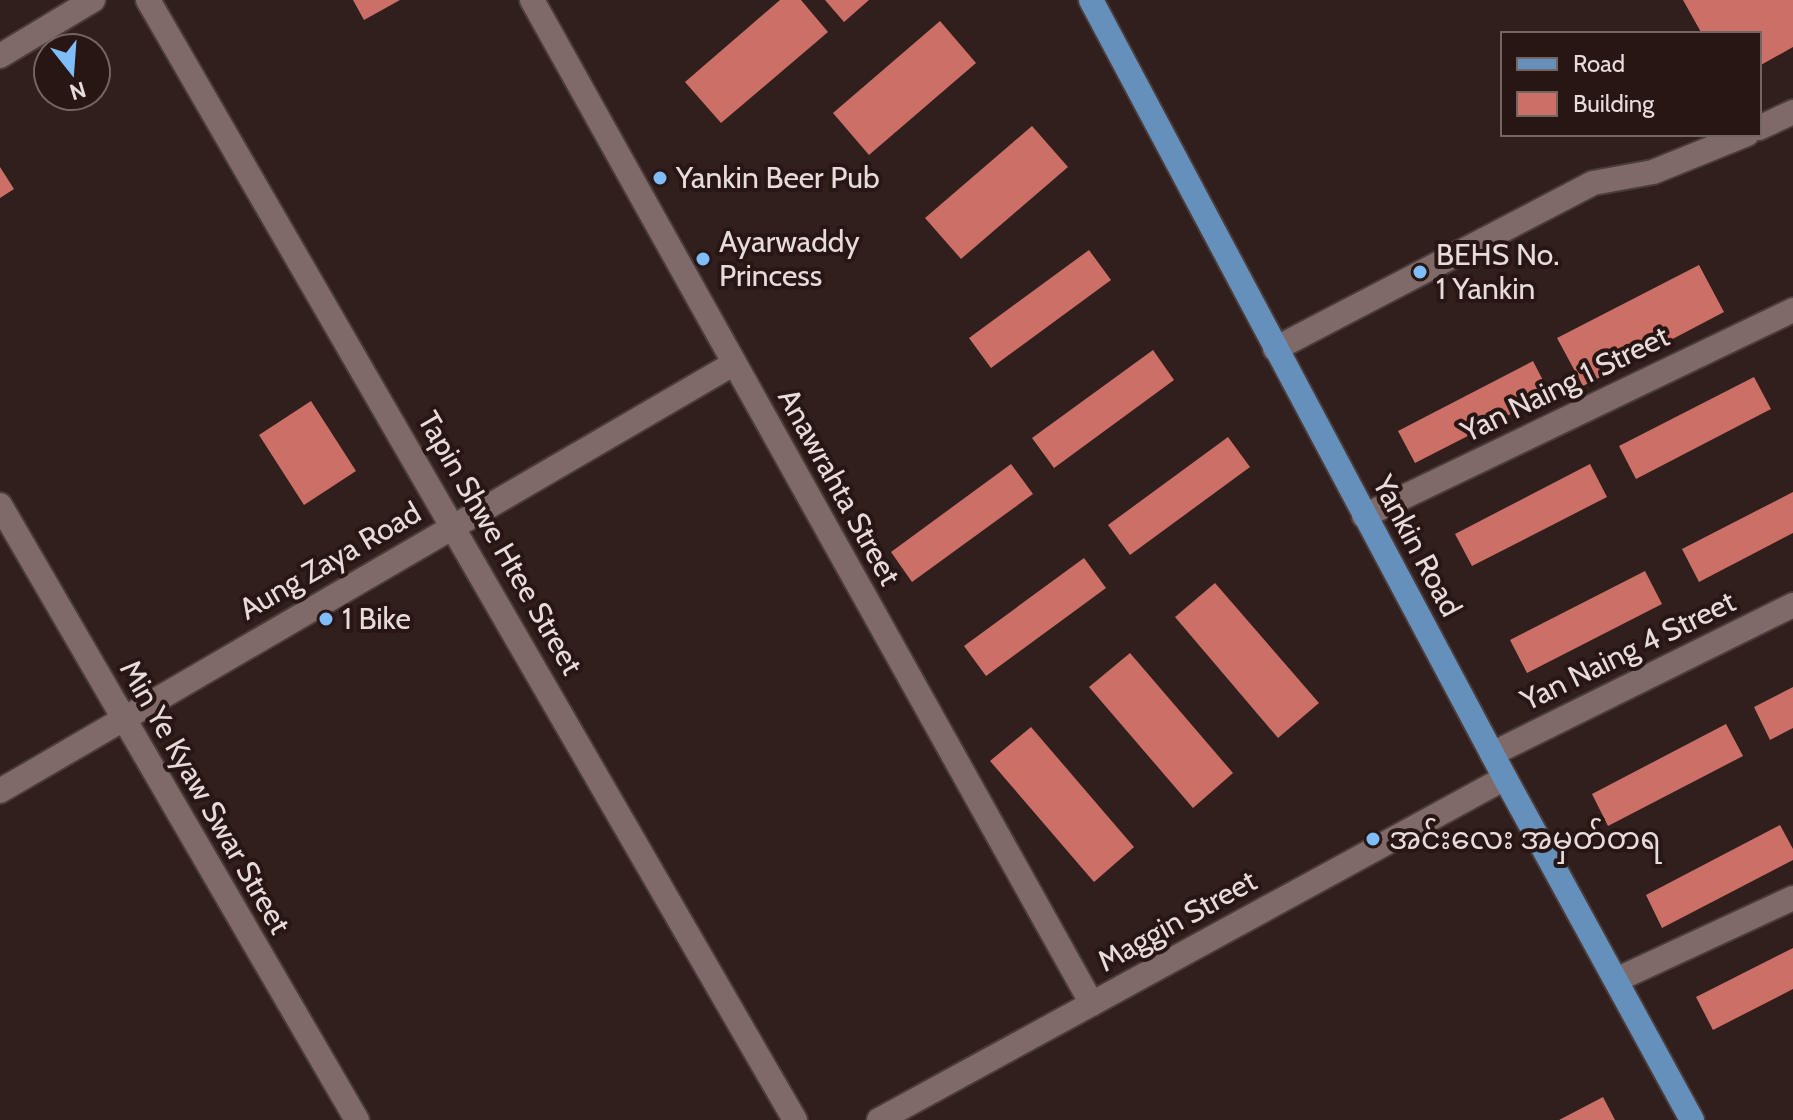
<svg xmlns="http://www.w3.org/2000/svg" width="1793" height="1120" font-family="Cabin,'Noto Sans Myanmar',sans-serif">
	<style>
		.building { fill: #cc7067 }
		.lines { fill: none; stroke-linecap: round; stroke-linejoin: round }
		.minor-casing { stroke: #4a3c3a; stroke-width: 28 }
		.major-casing { stroke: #4a3c3a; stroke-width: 28 }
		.minor { stroke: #7f6a67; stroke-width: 24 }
		.major { stroke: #6590bc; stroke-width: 24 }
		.poi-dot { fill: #7ebdf9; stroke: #271614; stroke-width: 3 }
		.labels { text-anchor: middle; stroke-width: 8; stroke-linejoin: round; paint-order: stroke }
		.poi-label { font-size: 30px; fill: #e8dcda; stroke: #271614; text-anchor: start }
		.street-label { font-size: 30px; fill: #e8dcda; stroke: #271614 }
	</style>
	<rect width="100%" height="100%" fill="#311f1d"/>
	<!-- building -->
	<path class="building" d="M 353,0 L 400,0 L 364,20 Z
		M 780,0 L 801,0 L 828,32 L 721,123 L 685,82 Z
		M 825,0 L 869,0 L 844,22 Z
		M 1683,0 L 1793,0 L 1793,47 L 1759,66 L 1759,34 L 1702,34 Z
		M 940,21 L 976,63 L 869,155 L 833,113 Z
		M 1032,126 L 1068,167 L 961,259 L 925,218 Z
		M 0,167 L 14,189 L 0,198 Z
		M 1089,250 L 1111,280 L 991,368 L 969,338 Z
		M 1699,265 L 1724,312 L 1583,386 L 1557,338 Z
		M 1153,350 L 1174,380 L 1054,468 L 1032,438 Z
		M 1533,361 L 1550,394 L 1415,463 L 1398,431 Z
		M 1754,377 L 1771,409 L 1636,479 L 1619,446 Z
		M 311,401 L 356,471 L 304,505 L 259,435 Z
		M 1228,437 L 1250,467 L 1130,555 L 1108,525 Z
		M 1011,464 L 1033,494 L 912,582 L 891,552 Z
		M 1590,464 L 1607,497 L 1472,566 L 1455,534 Z
		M 1793,492 L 1793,533 L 1699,582 L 1682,549 Z
		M 1084,558 L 1106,588 L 986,676 L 964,646 Z
		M 1645,571 L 1662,604 L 1527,673 L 1510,640 Z
		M 1215,583 L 1319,703 L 1278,738 L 1175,617 Z
		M 1130,653 L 1233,773 L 1193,808 L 1089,687 Z
		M 1793,687 L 1793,728 L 1770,740 L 1754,707 Z
		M 1726,724 L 1743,756 L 1608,826 L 1592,794 Z
		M 1031,727 L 1134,847 L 1094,882 L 990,761 Z
		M 1780,825 L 1793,849 L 1793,860 L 1662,928 L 1646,895 Z
		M 1793,948 L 1793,989 L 1713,1030 L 1696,997 Z
		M 1603,1097 L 1615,1120 L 1559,1120 Z"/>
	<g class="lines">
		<defs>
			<path id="minor" d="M 148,0 L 795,1120
				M 532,0 L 1092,1004
				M 0,56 L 93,0
				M 1759,128 L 1793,112
				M 1275,349 L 1593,183 L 1653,172 L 1747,134
				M 0,505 L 357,1120
				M 1364,516 L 1793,310
				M 1492,754 L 1793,605
				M 0,791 L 733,364
				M 1616,980 L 1793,898
				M 879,1120 L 1505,778"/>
			<path id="major" d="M 1091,0 L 1505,778 L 1692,1120"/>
		</defs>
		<!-- minor casing -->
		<use href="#minor" class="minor-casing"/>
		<!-- major casing -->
		<use href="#major" class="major-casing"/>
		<!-- minor -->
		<use href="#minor" class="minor"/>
		<!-- major -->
		<use href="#major" class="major"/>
	</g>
	<!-- markers -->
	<g class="poi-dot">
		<circle cx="660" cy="178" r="8"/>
		<circle cx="703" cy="259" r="8"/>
		<circle cx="1420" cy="272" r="8"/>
		<circle cx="326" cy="619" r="8"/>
		<circle cx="1373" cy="839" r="8"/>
	</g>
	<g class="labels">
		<!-- poi labels -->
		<g class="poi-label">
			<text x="676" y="188">Yankin Beer Pub</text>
			<text x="719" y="252">Ayarwaddy<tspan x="719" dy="34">Princess</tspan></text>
			<text x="1436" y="265">BEHS No.<tspan x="1436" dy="34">1 Yankin</tspan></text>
			<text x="342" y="629">1 Bike</text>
			<text x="1389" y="849">အင်းလေး အမှတ်တရ</text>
		</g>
		<!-- street labels -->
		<g class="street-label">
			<text transform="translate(1565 384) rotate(-26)" y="10">Yan Naing 1 Street</text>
			<text transform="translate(839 487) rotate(61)" y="10">Anawrahta Street</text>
			<text transform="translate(500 543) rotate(60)" y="10">Tapin Shwe Htee Street</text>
			<text transform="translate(1417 546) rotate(62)" y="10">Yankin Road</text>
			<text transform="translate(330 561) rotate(-30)" y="10">Aung Zaya Road</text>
			<text transform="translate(1628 651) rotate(-26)" y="10">Yan Naing 4 Street</text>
			<text transform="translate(205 797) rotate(60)" y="10">Min Ye Kyaw Swar Street</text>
			<text transform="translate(1177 921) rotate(-29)" y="10">Maggin Street</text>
		</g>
	</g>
	<!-- legend -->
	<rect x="1501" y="32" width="260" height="104" fill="#271614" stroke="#746563" stroke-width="2"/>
	<rect x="1517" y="58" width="40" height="12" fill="#6590bc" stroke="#746563" stroke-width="2"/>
	<text x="1573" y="72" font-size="24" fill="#e8dcda">Road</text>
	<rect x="1517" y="92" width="40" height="24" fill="#cc7067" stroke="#746563" stroke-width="2"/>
	<text x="1573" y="112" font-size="24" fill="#e8dcda">Building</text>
	<!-- north arrow -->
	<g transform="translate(72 72) rotate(163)"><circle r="38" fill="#271614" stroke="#746563" stroke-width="2"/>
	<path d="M0-6L14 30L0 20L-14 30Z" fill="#7ebdf9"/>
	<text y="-12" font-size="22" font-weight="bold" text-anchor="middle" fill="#e8dcda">N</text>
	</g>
</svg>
